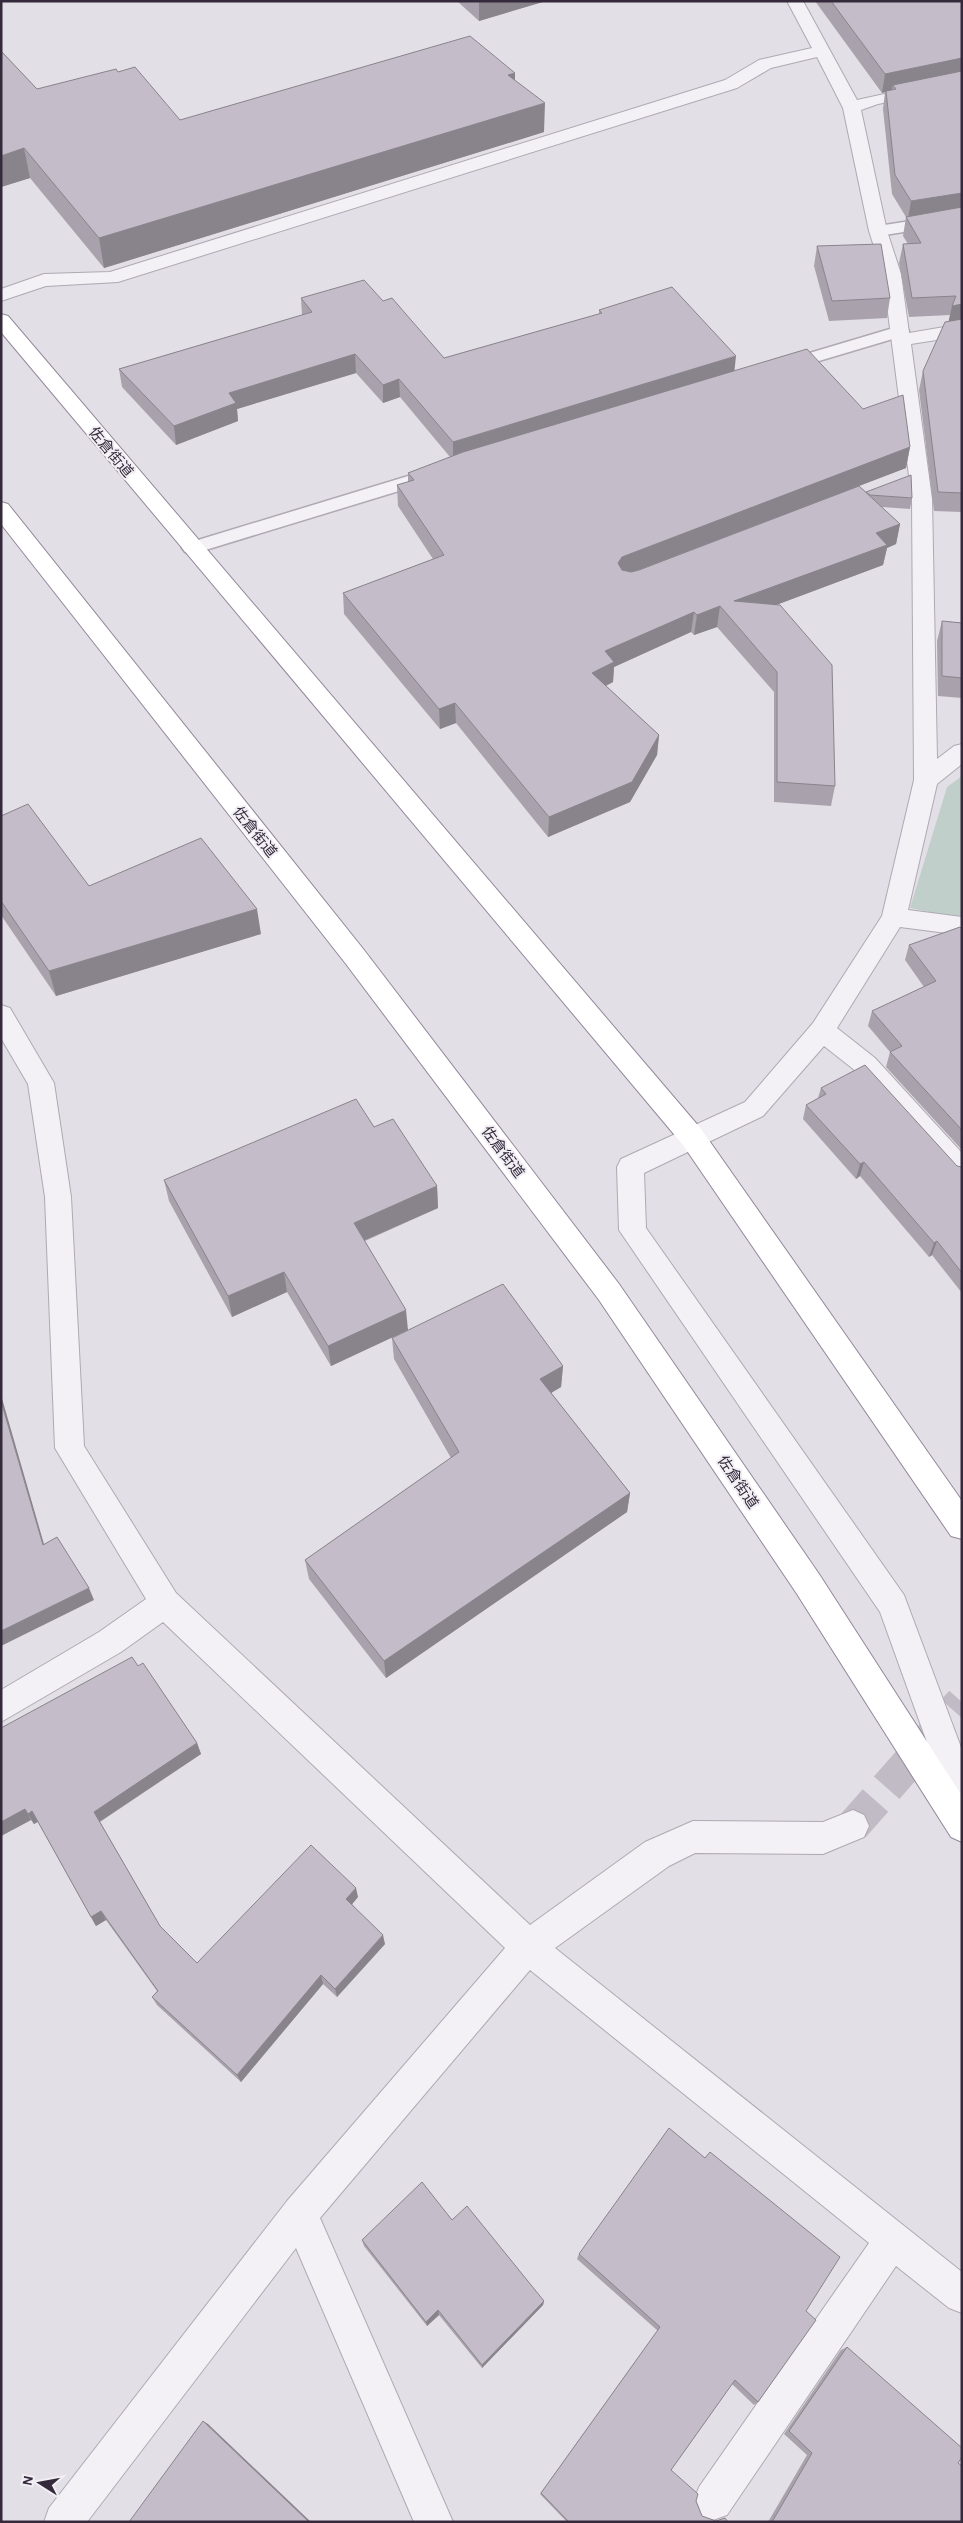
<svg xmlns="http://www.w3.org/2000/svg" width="963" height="2523" font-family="'Alegreya Sans','Noto Sans JP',sans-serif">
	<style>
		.green { fill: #c1cfcb }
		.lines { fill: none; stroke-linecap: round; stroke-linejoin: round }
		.minor-tunnel { stroke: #c0bbc4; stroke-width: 34; stroke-dasharray: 34 17; stroke-linecap: butt }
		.service-casing { stroke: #aea9b3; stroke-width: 3 }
		.minor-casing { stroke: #aea9b3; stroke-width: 2 }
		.trunk-casing { stroke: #93889b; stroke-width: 2 }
		.service { fill: #f3f1f5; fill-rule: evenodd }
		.minor { fill: #f3f1f5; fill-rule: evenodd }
		.trunk { fill: #fff; fill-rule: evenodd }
		.wall { fill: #a9a2ac }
		.shaded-wall { fill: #89848c }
		.building { fill: #c4bcc8; stroke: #89848c }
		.labels { text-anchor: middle; stroke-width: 4; stroke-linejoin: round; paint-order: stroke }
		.street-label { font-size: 15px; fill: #342a3b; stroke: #f1eef4 }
	</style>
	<rect width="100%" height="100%" fill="#e3dfe6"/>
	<!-- green -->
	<path class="green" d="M 962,776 L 962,919 L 910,908 L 947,787 Z"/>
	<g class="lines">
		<!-- minor-tunnel -->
		<path class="minor-tunnel" d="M 853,1826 L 962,1702"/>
		<defs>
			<path id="service" d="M 962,213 L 962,223 L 878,236 L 872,235 L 870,231 L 872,227 L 878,226 Z
				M 900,326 L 906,327 L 909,331 L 906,335 L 782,372 L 776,371 L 773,367 L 776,363 Z
				M 441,466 L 448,468 L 450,472 L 448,476 L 199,552 L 192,554 L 185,552 L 182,548 L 185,544 Z"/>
			<path id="minor" d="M 787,1 L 803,1 L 857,100 L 962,77 L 962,87 L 878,104 L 861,110 L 887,231 L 901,274 L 909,333 L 962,324 L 962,336 L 911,344 L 932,499 L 937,759 L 954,746 L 962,744 L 962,764 L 937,784 L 908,910 L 962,917 L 962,935 L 900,927 L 837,1028 L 875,1058 L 962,1153 L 962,1182 L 953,1179 L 857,1072 L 824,1046 L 763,1116 L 644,1173 L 646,1228 L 904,1595 L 962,1750 L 962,1811 L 951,1806 L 946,1795 L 880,1612 L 619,1230 L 617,1167 L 621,1159 L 745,1102 L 813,1023 L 882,916 L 914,780 L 912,499 L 883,274 L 869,231 L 843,108 L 817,57 L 771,68 L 737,88 L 118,282 L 46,286 L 1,301 L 1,289 L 44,274 L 110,272 L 725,80 L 759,60 L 812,48 Z
				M 1,1005 L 10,1008 L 54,1083 L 71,1197 L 84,1446 L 176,1593 L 530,1925 L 645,1842 L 693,1821 L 823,1822 L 853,1810 L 864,1815 L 869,1826 L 864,1837 L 823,1854 L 695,1853 L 669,1866 L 555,1948 L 962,2272 L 962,2313 L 949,2308 L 896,2266 L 727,2515 L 713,2520 L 699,2515 L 694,2501 L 699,2487 L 869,2243 L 530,1970 L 320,2218 L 453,2522 L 414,2522 L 296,2248 L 87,2522 L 44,2522 L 49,2508 L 287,2201 L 505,1948 L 163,1622 L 121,1652 L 1,1722 L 1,1690 L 99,1632 L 146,1599 L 55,1448 L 45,1197 L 28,1084 L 1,1038 Z"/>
			<path id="trunk" d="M 1,314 L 8,316 L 701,1129 L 962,1501 L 962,1539 L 951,1536 L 683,1145 L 1,332 Z
				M 1,502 L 8,504 L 364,950 L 619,1284 L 819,1574 L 962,1796 L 962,1842 L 951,1837 L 797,1594 L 599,1300 L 346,964 L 1,524 Z"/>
		</defs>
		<!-- service casing -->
		<use href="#service" class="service-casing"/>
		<!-- minor casing -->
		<use href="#minor" class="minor-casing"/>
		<!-- trunk casing -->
		<use href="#trunk" class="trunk-casing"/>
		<!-- service -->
		<use href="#service" class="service"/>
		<!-- minor -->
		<use href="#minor" class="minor"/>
		<!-- trunk -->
		<use href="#trunk" class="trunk"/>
	</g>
	<!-- wall -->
	<path class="wall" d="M 457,1 L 546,1 L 479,21 Z
		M 815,1 L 962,1 L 962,512 L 934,511 L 919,390 L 923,371 L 949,322 L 950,315 L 909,317 L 899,263 L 903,244 L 908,244 L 903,236 L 906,217 L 892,194 L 883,109 L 885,92 L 882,93 Z
		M 1,51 L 37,89 L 118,72 L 180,120 L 515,73 L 515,81 L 544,132 L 104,268 L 30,178 L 1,187 Z
		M 817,246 L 890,298 L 887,318 L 829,321 L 814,266 Z
		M 301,298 L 383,301 L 444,358 L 599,314 L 599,310 L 734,371 L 863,409 L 910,447 L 906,468 L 859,486 L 866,492 L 912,498 L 910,509 L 882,507 L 900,524 L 896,544 L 887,548 L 883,565 L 776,605 L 835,786 L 831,806 L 774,802 L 774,692 L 717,627 L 694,635 L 691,632 L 614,667 L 613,682 L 606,686 L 659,735 L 657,755 L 630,802 L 548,837 L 456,723 L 440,729 L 344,614 L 343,593 L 433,559 L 398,506 L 397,485 L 408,482 L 408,473 L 450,457 L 400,397 L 383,403 L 356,373 L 237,409 L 238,421 L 176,445 L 122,387 L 119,369 L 302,315 Z
		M 942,621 L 962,623 L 962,698 L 938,696 L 937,641 Z
		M 1,816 L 89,886 L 261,934 L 56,996 L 1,915 Z
		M 962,929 L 962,1150 L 886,1067 L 890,1052 L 868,1026 L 872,1011 L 924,987 L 905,960 L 909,945 Z
		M 821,1088 L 957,1166 L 962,1167 L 962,1293 L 932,1255 L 929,1257 L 860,1176 L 856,1179 L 803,1119 L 806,1105 L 818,1098 Z
		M 374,1127 L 437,1186 L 438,1208 L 365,1241 L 408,1330 L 331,1366 L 287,1292 L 232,1317 L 169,1201 L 164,1180 Z
		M 392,1338 L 563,1366 L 561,1387 L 551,1393 L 630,1493 L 627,1512 L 386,1678 L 309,1579 L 305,1560 L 451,1458 L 394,1359 Z
		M 138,1666 L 197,1743 L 201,1754 L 100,1822 L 160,1926 L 197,1963 L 358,1897 L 352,1904 L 385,1944 L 337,1997 L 323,1984 L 241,2082 L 157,2005 L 152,1997 L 157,1991 L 106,1920 L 96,1926 L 38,1822 L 34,1824 L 31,1820 L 1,1836 L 1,1728 Z
		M 452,2220 L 544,2301 L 543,2305 L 482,2368 L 439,2315 L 427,2326 L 364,2246 L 362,2240 Z
		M 579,2254 L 806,2311 L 758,2402 L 754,2405 L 732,2384 L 671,2470 L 696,2501 L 702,2516 L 716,2521 L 728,2522 L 567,2522 L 540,2494 L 658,2331 L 577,2259 Z
		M 847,2347 L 958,2463 L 962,2522 L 768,2522 L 807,2455 L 784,2434 L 841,2350 Z"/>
	<!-- shaded-wall -->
	<path class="shaded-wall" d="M 483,1 L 546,1 L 479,21 L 479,2 Z
		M 962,58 L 962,76 L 893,85 L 892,90 L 882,93 L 885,74 Z
		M 515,73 L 515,102 L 508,75 Z
		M 545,103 L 544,132 L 104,268 L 99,238 Z
		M 24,148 L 30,178 L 1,187 L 1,156 Z
		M 962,193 L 962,211 L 908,219 L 911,201 Z
		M 962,304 L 962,322 L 948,324 L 952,306 Z
		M 355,354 L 356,373 L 237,409 L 238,421 L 176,445 L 174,426 L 229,393 Z
		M 736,356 L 734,375 L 453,460 L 453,442 Z
		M 399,379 L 400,397 L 383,403 L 383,385 Z
		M 910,447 L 906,468 L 620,577 L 618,563 L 622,557 Z
		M 900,524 L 896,544 L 887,548 L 883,565 L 733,621 L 734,601 L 876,533 Z
		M 720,606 L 717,627 L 694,635 L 697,615 Z
		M 694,612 L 691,632 L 614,667 L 613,682 L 591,693 L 592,673 L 605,651 Z
		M 455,703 L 456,723 L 440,729 L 439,709 Z
		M 659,735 L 657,755 L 630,802 L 548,837 L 549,817 Z
		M 257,909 L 261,934 L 56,996 L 49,971 Z
		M 864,1162 L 860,1176 L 856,1179 L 860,1164 Z
		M 437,1186 L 438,1208 L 356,1244 L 354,1223 Z
		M 937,1241 L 932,1255 L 929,1257 L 934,1243 Z
		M 284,1272 L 287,1292 L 232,1317 L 228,1296 Z
		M 406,1310 L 408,1330 L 331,1366 L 328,1346 Z
		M 563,1366 L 561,1387 L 539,1400 L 540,1379 Z
		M 1,1395 L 48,1558 L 43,1545 L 1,1401 Z
		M 630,1493 L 627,1512 L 386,1678 L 384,1661 Z
		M 89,1588 L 94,1600 L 1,1646 L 1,1631 Z
		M 197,1743 L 201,1754 L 99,1822 L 94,1812 Z
		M 25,1809 L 31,1820 L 1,1836 L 1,1822 Z
		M 32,1811 L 39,1821 L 34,1824 L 28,1814 Z
		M 356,1888 L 358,1897 L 348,1909 L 346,1899 Z
		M 101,1911 L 106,1920 L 96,1926 L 91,1917 Z
		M 383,1935 L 385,1944 L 337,1997 L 335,1989 Z
		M 321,1975 L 323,1984 L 241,2082 L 237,2075 Z
		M 544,2301 L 543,2305 L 482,2368 L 482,2365 Z
		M 438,2310 L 439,2315 L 427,2326 L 426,2322 Z
		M 203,2421 L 208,2424 L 311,2522 L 309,2522 Z"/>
	<!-- building -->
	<path class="building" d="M 831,1 L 962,1 L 962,58 L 885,74 Z
		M 470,36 L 515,73 L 508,75 L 545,103 L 99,238 L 24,148 L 1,156 L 1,51 L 37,89 L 116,69 L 118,72 L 135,67 L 180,120 Z
		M 962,71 L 962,193 L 911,201 L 895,175 L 886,91 L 896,89 L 893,85 Z
		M 962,207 L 962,304 L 952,306 L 956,296 L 912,298 L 903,244 L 921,243 L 906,217 Z
		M 881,244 L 890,298 L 832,301 L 817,246 Z
		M 364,280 L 383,301 L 392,298 L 444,358 L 602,313 L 599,310 L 672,287 L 736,356 L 453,442 L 399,379 L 383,385 L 355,354 L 229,393 L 236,403 L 174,426 L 119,369 L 312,312 L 301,298 Z
		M 962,319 L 962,493 L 938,492 L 923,371 L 945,322 Z
		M 807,349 L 863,409 L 903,395 L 910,447 L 622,557 L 618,563 L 622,570 L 631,572 L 639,570 L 859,486 L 900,524 L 876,533 L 887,545 L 734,601 L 780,605 L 832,665 L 835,786 L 777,782 L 777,672 L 720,606 L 697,615 L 694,612 L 605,651 L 614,662 L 592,673 L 659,735 L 632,782 L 549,817 L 455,703 L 439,709 L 343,593 L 444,555 L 397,485 L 414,480 L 408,473 L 463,452 Z
		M 911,475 L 912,498 L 870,495 L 866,492 Z
		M 942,621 L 962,623 L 962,678 L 942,676 Z
		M 28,804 L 89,886 L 201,838 L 257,909 L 49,971 L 1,901 L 1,816 Z
		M 960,927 L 962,929 L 962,1130 L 890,1052 L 902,1046 L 872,1011 L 936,981 L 909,945 Z
		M 865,1065 L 957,1166 L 962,1167 L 962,1273 L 937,1241 L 934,1243 L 864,1162 L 860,1164 L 806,1105 L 826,1094 L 821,1088 Z
		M 356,1099 L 374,1127 L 393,1119 L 437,1186 L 354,1223 L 406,1310 L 328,1346 L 284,1272 L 228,1296 L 164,1180 Z
		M 503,1284 L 563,1366 L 540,1379 L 630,1493 L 384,1661 L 305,1560 L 459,1452 L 392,1338 Z
		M 1,1401 L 43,1545 L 57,1537 L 89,1588 L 1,1631 Z
		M 132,1657 L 138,1666 L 143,1663 L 197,1743 L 94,1812 L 160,1926 L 197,1963 L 311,1845 L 356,1888 L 346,1899 L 383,1935 L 335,1989 L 321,1975 L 237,2075 L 152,1997 L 158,1991 L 101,1911 L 91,1917 L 32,1811 L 28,1814 L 25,1809 L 1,1822 L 1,1728 Z
		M 669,2128 L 705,2158 L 710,2152 L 840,2257 L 806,2311 L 816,2320 L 758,2402 L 735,2380 L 671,2470 L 698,2494 L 696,2501 L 702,2516 L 716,2521 L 725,2518 L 728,2522 L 569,2522 L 541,2493 L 660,2327 L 579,2254 Z
		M 422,2182 L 452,2220 L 467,2206 L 544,2301 L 482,2365 L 438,2310 L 426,2322 L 362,2240 Z
		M 847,2347 L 962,2448 L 962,2457 L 958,2463 L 962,2466 L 962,2522 L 772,2522 L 812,2453 L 789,2431 Z
		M 203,2421 L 309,2522 L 129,2522 Z"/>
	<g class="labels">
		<!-- street labels -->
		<g class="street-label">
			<text transform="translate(111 452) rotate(50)" y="5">佐倉街道</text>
			<text transform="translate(255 832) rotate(51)" y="5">佐倉街道</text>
			<text transform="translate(503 1152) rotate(53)" y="5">佐倉街道</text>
			<text transform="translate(738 1482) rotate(56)" y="5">佐倉街道</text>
		</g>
	</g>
	<!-- border -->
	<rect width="963" height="2523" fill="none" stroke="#342a3b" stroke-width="5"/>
	<!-- north arrow -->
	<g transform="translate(40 2483) rotate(281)" stroke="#f1eef4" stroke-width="4" paint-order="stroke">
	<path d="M0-4L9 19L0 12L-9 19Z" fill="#342a3b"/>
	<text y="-8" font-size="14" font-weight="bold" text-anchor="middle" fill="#342a3b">N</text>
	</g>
</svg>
